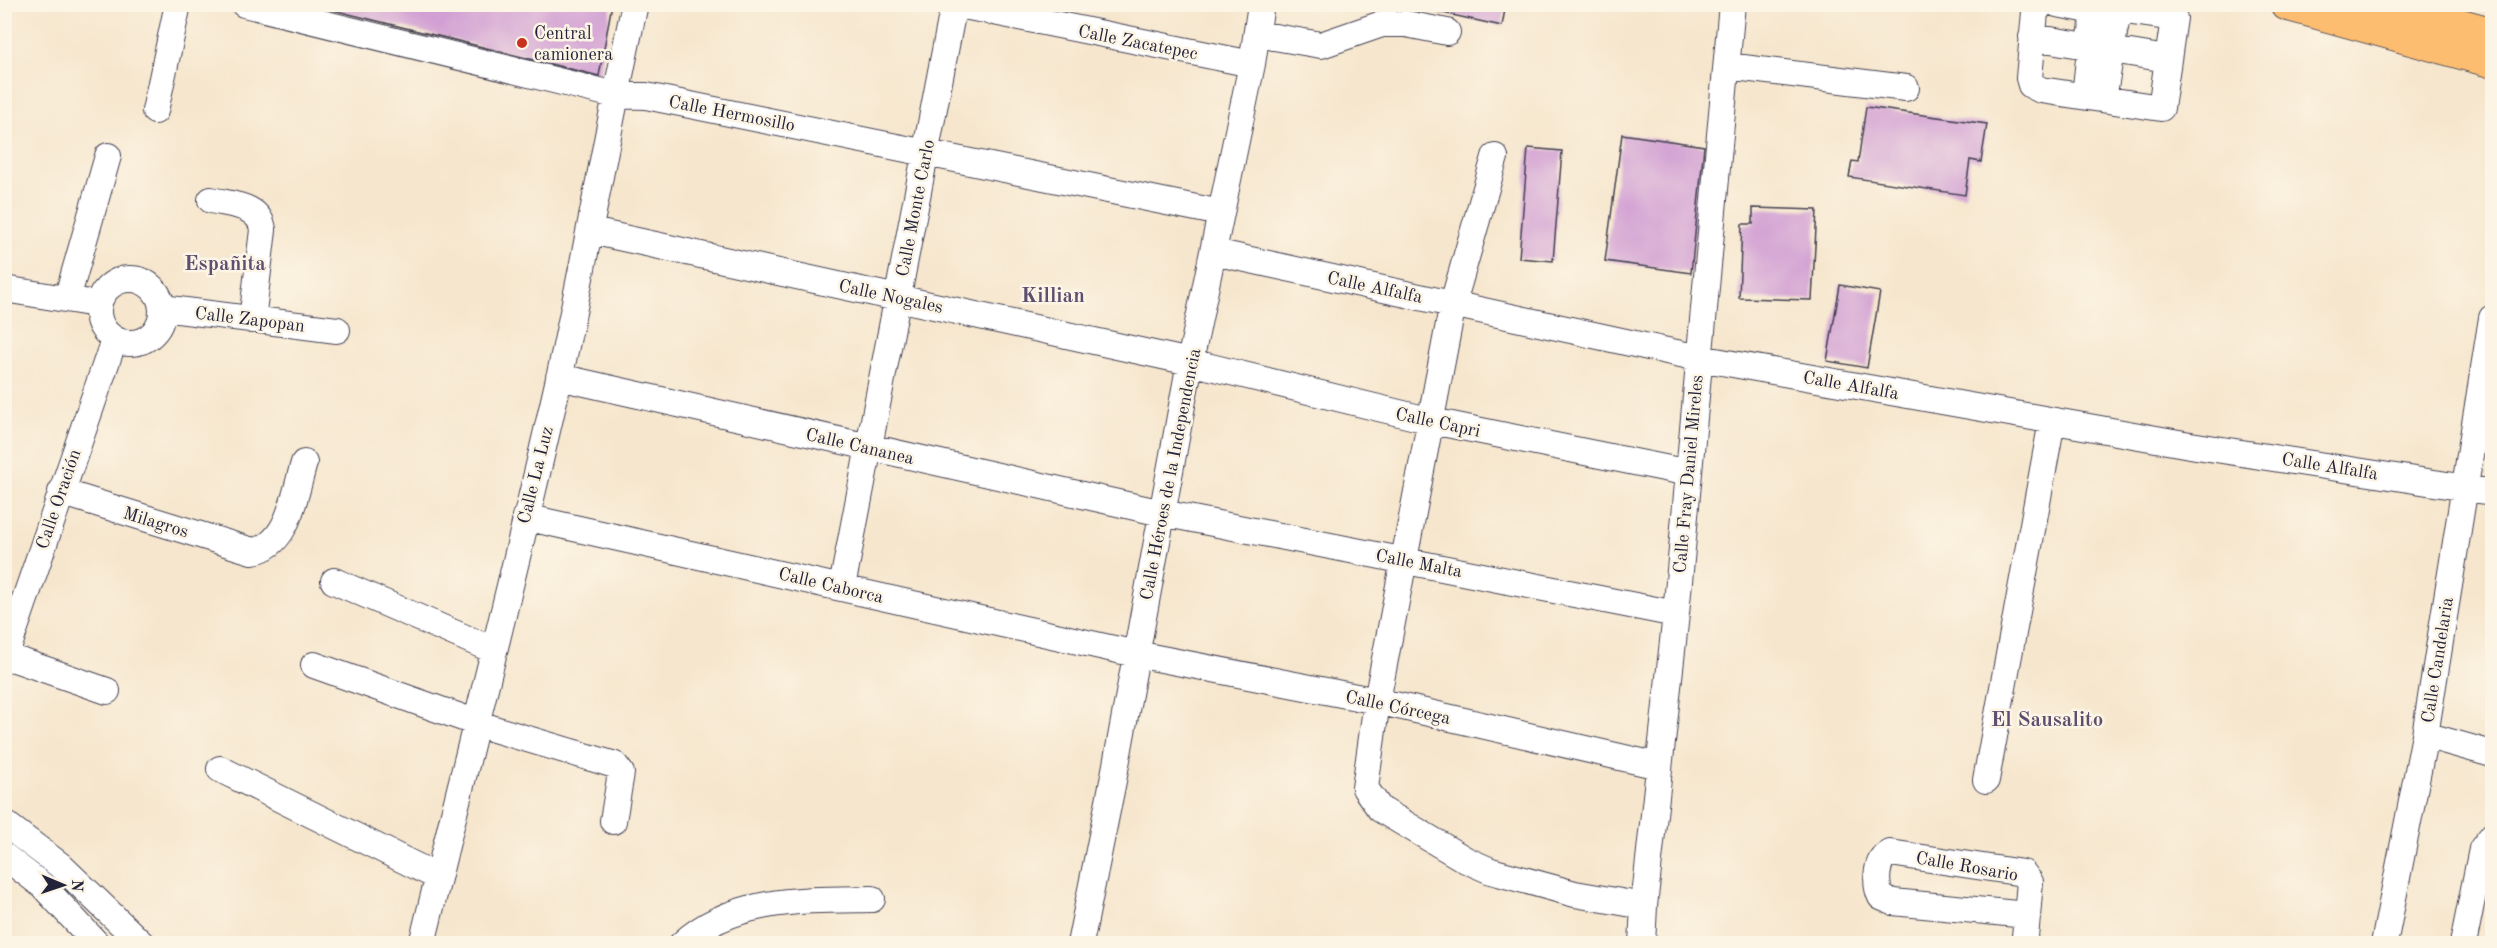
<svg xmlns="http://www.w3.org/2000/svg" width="2497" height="948" font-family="'Old Standard TT',serif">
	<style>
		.building { fill: #d19fd3 }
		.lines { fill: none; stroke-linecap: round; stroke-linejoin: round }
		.minor-casing { stroke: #423f51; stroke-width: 28 }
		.major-casing { stroke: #423f51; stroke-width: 35 }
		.minor { stroke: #fff; stroke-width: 26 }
		.major { stroke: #fcbd6f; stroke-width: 33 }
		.poi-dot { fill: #c8321e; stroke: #fcf5e5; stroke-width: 2 }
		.labels { text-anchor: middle; stroke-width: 5; stroke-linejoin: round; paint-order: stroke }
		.poi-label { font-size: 18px; fill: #22223b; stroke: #fcf5e5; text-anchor: start }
		.street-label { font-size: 18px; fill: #22223b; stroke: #fcf5e5 }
		.quarter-label { font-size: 21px; font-weight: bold; fill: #5f4e70; stroke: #fcf5e5 }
	</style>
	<rect width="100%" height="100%" fill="#fcf5e5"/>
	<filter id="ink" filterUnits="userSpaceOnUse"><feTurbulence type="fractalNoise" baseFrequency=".0167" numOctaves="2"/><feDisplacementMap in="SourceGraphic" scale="12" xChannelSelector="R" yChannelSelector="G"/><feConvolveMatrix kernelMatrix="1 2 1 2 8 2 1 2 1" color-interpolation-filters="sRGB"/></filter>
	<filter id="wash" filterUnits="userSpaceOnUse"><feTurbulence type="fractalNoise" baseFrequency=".008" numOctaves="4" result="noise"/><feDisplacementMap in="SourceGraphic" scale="24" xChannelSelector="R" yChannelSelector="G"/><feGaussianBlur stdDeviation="1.35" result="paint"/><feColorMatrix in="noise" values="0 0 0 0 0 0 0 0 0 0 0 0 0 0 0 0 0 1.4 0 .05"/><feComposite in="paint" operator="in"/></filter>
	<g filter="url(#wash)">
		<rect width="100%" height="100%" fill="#f6e6cd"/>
		<g id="blocks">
			<!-- building -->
			<path class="building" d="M 309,4 L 612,4 L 599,76 Z
				M 1435,4 L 1506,4 L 1502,26 L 1434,11 Z
				M 1866,107 L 1987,124 L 1981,162 L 1970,160 L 1965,195 L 1849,177 L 1852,161 L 1858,162 Z
				M 1622,134 L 1704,146 L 1691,273 L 1605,261 Z
				M 1528,148 L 1562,151 L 1553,261 L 1519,258 Z
				M 1753,208 L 1817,210 L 1812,300 L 1739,298 L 1742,224 L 1753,224 Z
				M 1840,285 L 1880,292 L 1867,368 L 1827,361 Z"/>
		</g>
	</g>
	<g filter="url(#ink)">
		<use href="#blocks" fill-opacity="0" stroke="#423f51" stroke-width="1.5"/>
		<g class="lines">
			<defs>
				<path id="minor" d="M 244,4 L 615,95 L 646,96 L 1221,213
					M 954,4 L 1252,64
					M 2042,4 L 2035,12 L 2029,78 L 2031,85 L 2041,90 L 2161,108 L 2174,18 L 2118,10
					M 2057,4 L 2095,11
					M 1257,34 L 1321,45 L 1382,24 L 1406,24 L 1447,32
					M 2032,37 L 2167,59
					M 1727,66 L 1906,88
					M 2085,96 L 2095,4
					M 2103,99 L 2119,4
					M 155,111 L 178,4
					M 1495,157 L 1453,303 L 1377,701 L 1365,788 L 1380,809 L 1466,860 L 1491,871 L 1575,894 L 1644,906
					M 211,200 C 232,205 260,205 263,230 L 252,320
					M 591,231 L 1190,362 L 1432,421 L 1689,473
					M 1214,252 L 1699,358 L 2190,445 L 2492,492
					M98 311a32 32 0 1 1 64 0a32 32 0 1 1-64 0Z
					M 4,289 L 84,302
					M 67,299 L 108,156
					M 162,308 L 337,330
					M 559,377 L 1162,513 L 1676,614
					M 61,492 L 252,551 C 289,547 295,492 304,463
					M 525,517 L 1136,654 L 1377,701 L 1659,766
					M 334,581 L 493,650
					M 842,587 L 954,4
					M 6,656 L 107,691
					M 4,660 L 114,340
					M 314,665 L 494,729 L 615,765 L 621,773 L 613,821
					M 2425,735 L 2492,754
					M 220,769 L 438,877
					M 1986,780 L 2052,421
					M 4,823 L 61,866 L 142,944
					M 4,856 L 43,886 L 97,944
					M 422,944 C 468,754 517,565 560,374 C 587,251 608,127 635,4
					M 682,944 C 732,897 808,900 872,899
					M 1080,944 L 1113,781 L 1190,362 L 1252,64 L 1261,4
					M 1642,944 L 1644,906 L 1676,614 L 1732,4
					M 2024,944 C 2027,923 2028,902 2030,882 L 2023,873 L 1890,853 C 1875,858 1875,885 1881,897 L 1893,902 L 2027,915
					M 2384,944 L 2425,735 L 2492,318
					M 2463,944 L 2482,849 L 2492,836"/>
				<path id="major" d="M 2287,4 L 2492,61
					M 2383,4 L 2492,34"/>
			</defs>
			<!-- minor casing -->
			<use href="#minor" class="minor-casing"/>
			<!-- major casing -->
			<use href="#major" class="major-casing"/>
			<!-- minor -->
			<use href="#minor" class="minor"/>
			<!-- major -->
			<use href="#major" class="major"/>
		</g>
	</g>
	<!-- markers -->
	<circle class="poi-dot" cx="522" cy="43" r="6"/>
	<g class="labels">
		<!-- poi labels -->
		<g class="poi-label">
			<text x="534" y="39">Central<tspan x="534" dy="21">camionera</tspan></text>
		</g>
		<!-- street labels -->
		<g class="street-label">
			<text transform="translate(1138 42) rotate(11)" y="6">Calle Zacatepec</text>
			<text transform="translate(732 113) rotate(11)" y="6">Calle Hermosillo</text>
			<text transform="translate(915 208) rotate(-79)" y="6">Calle Monte Carlo</text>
			<text transform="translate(1375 287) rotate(12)" y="6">Calle Alfalfa</text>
			<text transform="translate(891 296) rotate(12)" y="6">Calle Nogales</text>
			<text transform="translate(250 319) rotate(7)" y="6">Calle Zapopan</text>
			<text transform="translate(1851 385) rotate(10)" y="6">Calle Alfalfa</text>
			<text transform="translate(1438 422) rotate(12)" y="6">Calle Capri</text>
			<text transform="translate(860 446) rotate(13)" y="6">Calle Cananea</text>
			<text transform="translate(2330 466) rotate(9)" y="6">Calle Alfalfa</text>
			<text transform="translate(1170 474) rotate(-79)" y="6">Calle Héroes de la Independencia</text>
			<text transform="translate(1688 474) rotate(-85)" y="6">Calle Fray Daniel Mireles</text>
			<text transform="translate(535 475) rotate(-76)" y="6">Calle La Luz</text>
			<text transform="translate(58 499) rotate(-71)" y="6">Calle Oración</text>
			<text transform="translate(156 522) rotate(17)" y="6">Milagros</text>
			<text transform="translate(1419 563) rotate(11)" y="6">Calle Malta</text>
			<text transform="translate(831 585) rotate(13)" y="6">Calle Caborca</text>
			<text transform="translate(2437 660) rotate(-81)" y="6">Calle Candelaria</text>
			<text transform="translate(1398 707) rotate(12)" y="6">Calle Córcega</text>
			<text transform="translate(1967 866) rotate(10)" y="6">Calle Rosario</text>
		</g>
		<!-- quarter labels -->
		<g class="quarter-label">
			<text x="225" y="270">Españita</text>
			<text x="1053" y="302">Killian</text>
			<text x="2047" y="726">El Sausalito</text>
		</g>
	</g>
	<!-- margin -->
	<rect width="2497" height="948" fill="none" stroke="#fcf5e5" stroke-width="24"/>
	<!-- north arrow -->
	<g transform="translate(63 885) rotate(92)" stroke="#fcf5e5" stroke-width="4.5" paint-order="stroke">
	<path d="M0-4.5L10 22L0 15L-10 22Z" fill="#22223b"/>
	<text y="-9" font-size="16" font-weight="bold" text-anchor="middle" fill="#22223b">N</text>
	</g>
</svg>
